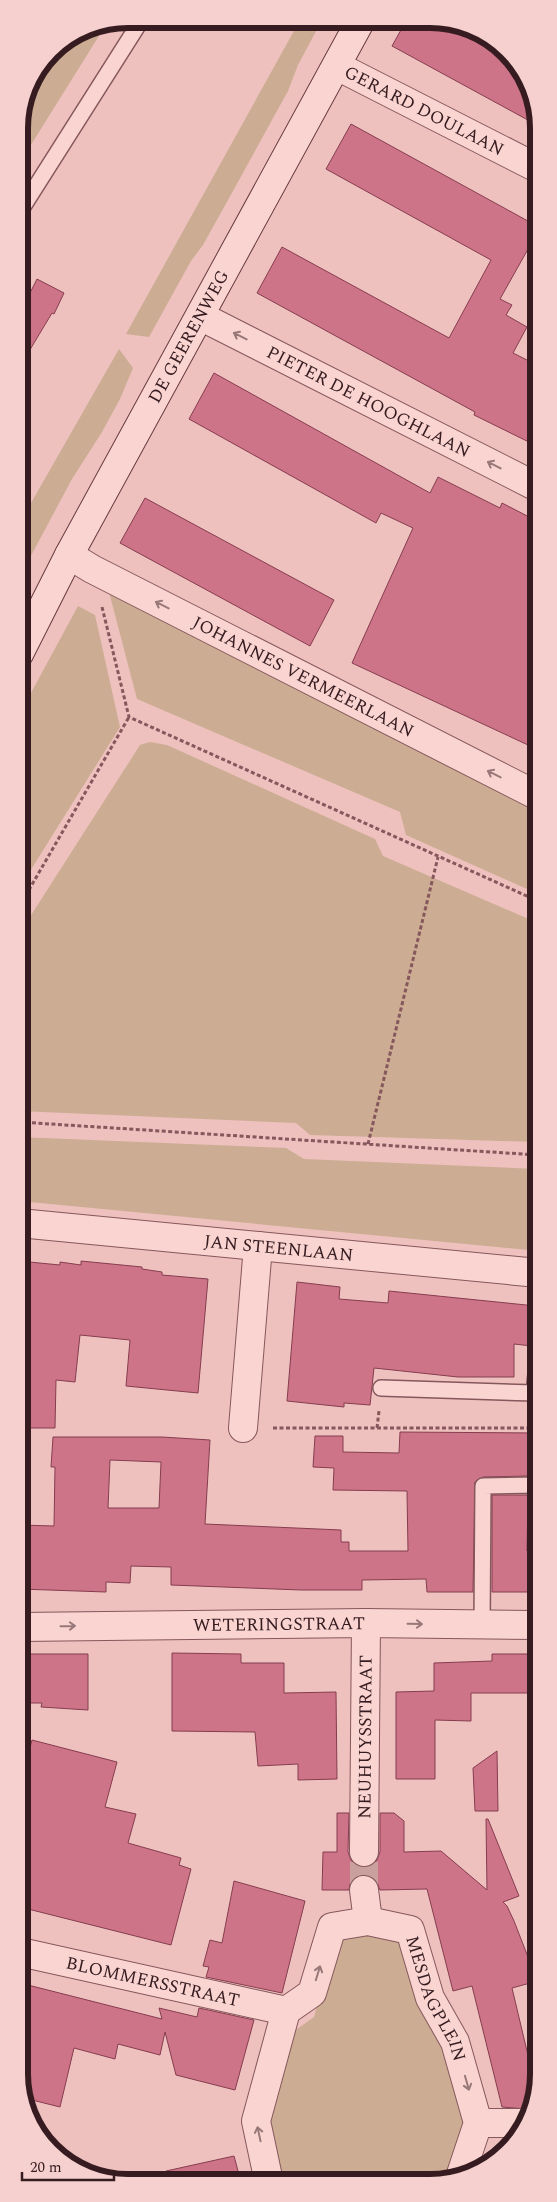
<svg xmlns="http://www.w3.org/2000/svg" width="557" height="2202" font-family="Spectral,serif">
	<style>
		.green { fill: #ccad93 }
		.building { fill: #cd7488; stroke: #863d4f; fill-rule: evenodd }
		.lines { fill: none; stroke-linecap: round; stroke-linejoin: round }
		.minor-tunnel { stroke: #c9a09e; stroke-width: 28; stroke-dasharray: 28 14; stroke-linecap: butt }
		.service-casing { stroke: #86575c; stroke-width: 18 }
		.minor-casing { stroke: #86575c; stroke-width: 30 }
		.secondary-casing { stroke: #683a41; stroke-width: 30 }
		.path { stroke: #86575c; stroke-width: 3; stroke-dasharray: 4 2.5; stroke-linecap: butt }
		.service { stroke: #f9d4d1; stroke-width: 15 }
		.minor { stroke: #f9d4d1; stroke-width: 28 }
		.secondary { stroke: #f9d4d1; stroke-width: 28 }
		.oneway { stroke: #987878 }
		.labels { text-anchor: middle; stroke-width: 4; stroke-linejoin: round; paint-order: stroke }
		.street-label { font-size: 18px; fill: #361c20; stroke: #f5d0ce }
		.rim { fill: none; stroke: #361c20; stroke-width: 6 }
	</style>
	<rect width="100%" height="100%" fill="#eec1be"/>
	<!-- green -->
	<path class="green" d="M 300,20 L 322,20 L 298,65 L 288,91 L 233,191 L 203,245 L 191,261 L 149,337 L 126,334 Z
		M 107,23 L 19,164 L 19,121 L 27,86 L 51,51 L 86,27 Z
		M 119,349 L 133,368 L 120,399 L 102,432 L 72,479 L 25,567 L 19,564 L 19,524 Z
		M 109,592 L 538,806 L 538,894 L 406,835 L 400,812 L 137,699 Z
		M 78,606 L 95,615 L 120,727 L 19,889 L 19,715 Z
		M 150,742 L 167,745 L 375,839 L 383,856 L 538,923 L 538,1142 L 310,1135 L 296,1123 L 19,1111 L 19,934 L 140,745 Z
		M 19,1137 L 286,1148 L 304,1159 L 538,1169 L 538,1251 L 19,1201 Z
		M 389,1933 L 400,1937 L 438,2030 L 466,2117 L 449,2181 L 444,2182 L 280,2182 L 268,2133 L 269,2114 L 290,2034 L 314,2017 L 335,1942 L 348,1936 Z"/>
	<!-- building -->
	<path class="building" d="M 406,21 L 451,21 L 506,51 L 537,113 L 537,125 L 392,46 Z
		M 351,124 L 537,226 L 537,233 L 500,299 L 512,305 L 506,315 L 527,327 L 513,353 L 537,365 L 537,446 L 474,415 L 475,412 L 257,293 L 282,247 L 449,338 L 491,260 L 326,169 Z
		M 37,279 L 64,293 L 54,314 L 52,313 L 19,368 L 19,315 Z
		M 214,373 L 430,493 L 438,477 L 500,508 L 502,503 L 537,521 L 538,725 L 528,745 L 352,663 L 413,528 L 381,513 L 376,523 L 189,419 Z
		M 145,498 L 334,600 L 310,646 L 120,543 Z
		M 19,1261 L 60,1265 L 60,1262 L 81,1265 L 81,1261 L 142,1267 L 142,1269 L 162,1272 L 162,1275 L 208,1279 L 198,1393 L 126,1386 L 130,1340 L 80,1335 L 75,1382 L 56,1380 L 55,1428 L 19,1428 Z
		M 297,1282 L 340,1287 L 339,1299 L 388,1303 L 389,1291 L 536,1306 L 532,1346 L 514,1344 L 514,1377 L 458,1377 L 374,1368 L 370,1405 L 344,1403 L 344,1407 L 287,1401 Z
		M 400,1432 L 538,1433 L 538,1470 L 528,1470 L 528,1476 L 483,1477 L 475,1482 L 473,1592 L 427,1592 L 426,1579 L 362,1580 L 362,1590 L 301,1590 L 171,1585 L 171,1567 L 131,1566 L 130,1583 L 106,1582 L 106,1592 L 20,1589 L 21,1525 L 54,1526 L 55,1467 L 51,1467 L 53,1437 L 162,1437 L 210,1440 L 205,1524 L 341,1530 L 341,1542 L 349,1542 L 349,1551 L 408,1551 L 407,1491 L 333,1490 L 334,1468 L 313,1467 L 315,1436 L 343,1436 L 343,1452 L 399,1453 ZM 110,1460 L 161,1462 L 159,1508 L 108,1508 Z
		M 492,1495 L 528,1495 L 527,1551 L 538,1551 L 538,1592 L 492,1592 Z
		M 172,1653 L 241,1654 L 241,1663 L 284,1663 L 284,1693 L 336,1692 L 337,1779 L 298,1780 L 298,1764 L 258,1766 L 255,1732 L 172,1731 Z
		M 20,1654 L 88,1654 L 88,1710 L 41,1707 L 42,1703 L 20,1703 Z
		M 492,1654 L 538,1654 L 538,1693 L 471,1693 L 471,1721 L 435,1720 L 435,1779 L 396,1779 L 396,1692 L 434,1691 L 434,1663 L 492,1661 Z
		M 32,1740 L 117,1762 L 105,1807 L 136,1814 L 128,1843 L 181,1858 L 179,1865 L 191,1869 L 171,1945 L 20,1907 L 20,1785 Z
		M 497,1751 L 498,1811 L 475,1811 L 473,1768 Z
		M 337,1813 L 349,1813 L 348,1852 L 351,1860 L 357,1866 L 363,1868 L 371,1866 L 377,1860 L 380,1852 L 380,1813 L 394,1813 L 404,1821 L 404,1852 L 441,1851 L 487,1890 L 486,1819 L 488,1819 L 519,1896 L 503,1902 L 507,1906 L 514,1921 L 528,1957 L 534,1982 L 512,1988 L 531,2068 L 538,2067 L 538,2081 L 526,2109 L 502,2107 L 472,1986 L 453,1991 L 427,1889 L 380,1890 L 376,1880 L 370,1875 L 362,1874 L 354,1878 L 350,1884 L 349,1890 L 322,1890 L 323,1852 L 337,1852 Z
		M 234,1881 L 305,1901 L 282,1993 L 206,1977 L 209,1967 L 203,1966 L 210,1940 L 222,1943 Z
		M 20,1983 L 162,2019 L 159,2008 L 197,2017 L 199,2008 L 254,2020 L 235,2090 L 176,2075 L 165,2032 L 160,2055 L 118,2044 L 115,2059 L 74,2048 L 60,2107 L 24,2098 L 20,2089 Z
		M 234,2156 L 241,2182 L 167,2181 L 166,2171 Z"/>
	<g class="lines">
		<!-- minor-tunnel -->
		<path class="minor-tunnel" d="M 364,1890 L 364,1852"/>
		<defs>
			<path id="service" d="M 19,213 L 142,19
				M 381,1388 L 534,1393 L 538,1356
				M 482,1626 L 483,1486 L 538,1485"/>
			<g id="minor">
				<path id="s1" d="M 337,66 L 537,168"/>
				<path id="s2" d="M 200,316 L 537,487"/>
				<path id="s3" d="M 69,555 L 92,569 L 538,796"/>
				<path id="s4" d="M 19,1223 L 538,1273"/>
				<path d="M 243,1428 L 258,1246"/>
				<path id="s5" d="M 20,1627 L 366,1623 L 538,1625"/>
				<path id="s6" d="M 364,1852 L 366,1623"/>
				<path d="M 364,1890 L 368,1921"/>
				<path id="s7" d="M 20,1952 L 286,2011"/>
				<path d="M 478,2123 L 521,2123"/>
				<path id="s8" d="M 269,2182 L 256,2121 L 286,2011 L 312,1993 L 332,1927 L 368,1921 L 410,1930 L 430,1998 L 455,2042 L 478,2123 L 460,2177"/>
			</g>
			<g id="secondary">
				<path id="s9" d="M 19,654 L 69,555 L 361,20"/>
			</g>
		</defs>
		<!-- service casing -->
		<use href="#service" class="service-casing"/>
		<!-- minor casing -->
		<use href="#minor" class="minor-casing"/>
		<!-- secondary casing -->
		<use href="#secondary" class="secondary-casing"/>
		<!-- path -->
		<path class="path" d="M 102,607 L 129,717 L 538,901
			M 19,907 L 129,717
			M 19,1122 L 538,1155
			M 368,1144 L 438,857
			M 273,1428 L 538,1428
			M 377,1428 L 379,1411"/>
		<!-- service -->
		<use href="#service" class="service"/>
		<!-- minor -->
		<use href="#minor" class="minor"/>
		<!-- secondary -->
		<use href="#secondary" class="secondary"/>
	</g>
	<!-- one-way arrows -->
	<defs><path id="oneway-shaft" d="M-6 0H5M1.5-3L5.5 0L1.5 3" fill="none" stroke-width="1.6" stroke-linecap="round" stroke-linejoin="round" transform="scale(1.25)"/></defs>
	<g class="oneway">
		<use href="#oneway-shaft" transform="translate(240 336) rotate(-153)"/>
		<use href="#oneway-shaft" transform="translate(494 465) rotate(-153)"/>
		<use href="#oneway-shaft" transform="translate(162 605) rotate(-153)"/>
		<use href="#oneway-shaft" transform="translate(494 774) rotate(-153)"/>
		<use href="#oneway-shaft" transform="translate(415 1624) rotate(1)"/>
		<use href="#oneway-shaft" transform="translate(68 1626) rotate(-1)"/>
		<use href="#oneway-shaft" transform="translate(318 1973) rotate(-73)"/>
		<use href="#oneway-shaft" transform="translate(467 2083) rotate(74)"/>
		<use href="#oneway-shaft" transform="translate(259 2134) rotate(-102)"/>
	</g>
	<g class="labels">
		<!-- street labels -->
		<g class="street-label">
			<text dy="6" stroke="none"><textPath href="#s1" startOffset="98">GERARD DOULAAN</textPath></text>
			<text dy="6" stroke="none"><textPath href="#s9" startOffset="360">DE GEERENWEG</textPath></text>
			<text dy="6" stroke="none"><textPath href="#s2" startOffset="189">PIETER DE HOOGHLAAN</textPath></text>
			<text dy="6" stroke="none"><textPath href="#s3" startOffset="264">JOHANNES VERMEERLAAN</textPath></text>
			<text dy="6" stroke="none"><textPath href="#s4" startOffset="261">JAN STEENLAAN</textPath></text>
			<text dy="6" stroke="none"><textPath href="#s5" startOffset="259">WETERINGSTRAAT</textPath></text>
			<text dy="6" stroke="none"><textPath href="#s6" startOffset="115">NEUHUYSSTRAAT</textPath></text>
			<text dy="6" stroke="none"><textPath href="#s7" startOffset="136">BLOMMERSSTRAAT</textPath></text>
			<text dy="6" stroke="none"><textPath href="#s8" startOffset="430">MESDAGPLEIN</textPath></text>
		</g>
	</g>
	<!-- crop -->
	<path d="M0 0H557V2202H0ZM128 28H430A100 100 0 0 1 530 128V2074A100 100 0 0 1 430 2174H128A100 100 0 0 1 28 2074V128A100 100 0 0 1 128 28Z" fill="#f5d0ce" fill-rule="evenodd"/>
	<path class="rim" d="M128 28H430A100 100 0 0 1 530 128V2074A100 100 0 0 1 430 2174H128A100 100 0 0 1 28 2074V128A100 100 0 0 1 128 28Z"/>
	<!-- scale -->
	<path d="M22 2172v8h92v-8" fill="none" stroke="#361c20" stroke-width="2.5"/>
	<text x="30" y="2172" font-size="15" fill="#361c20" stroke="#f5d0ce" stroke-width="4" paint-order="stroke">20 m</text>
</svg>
